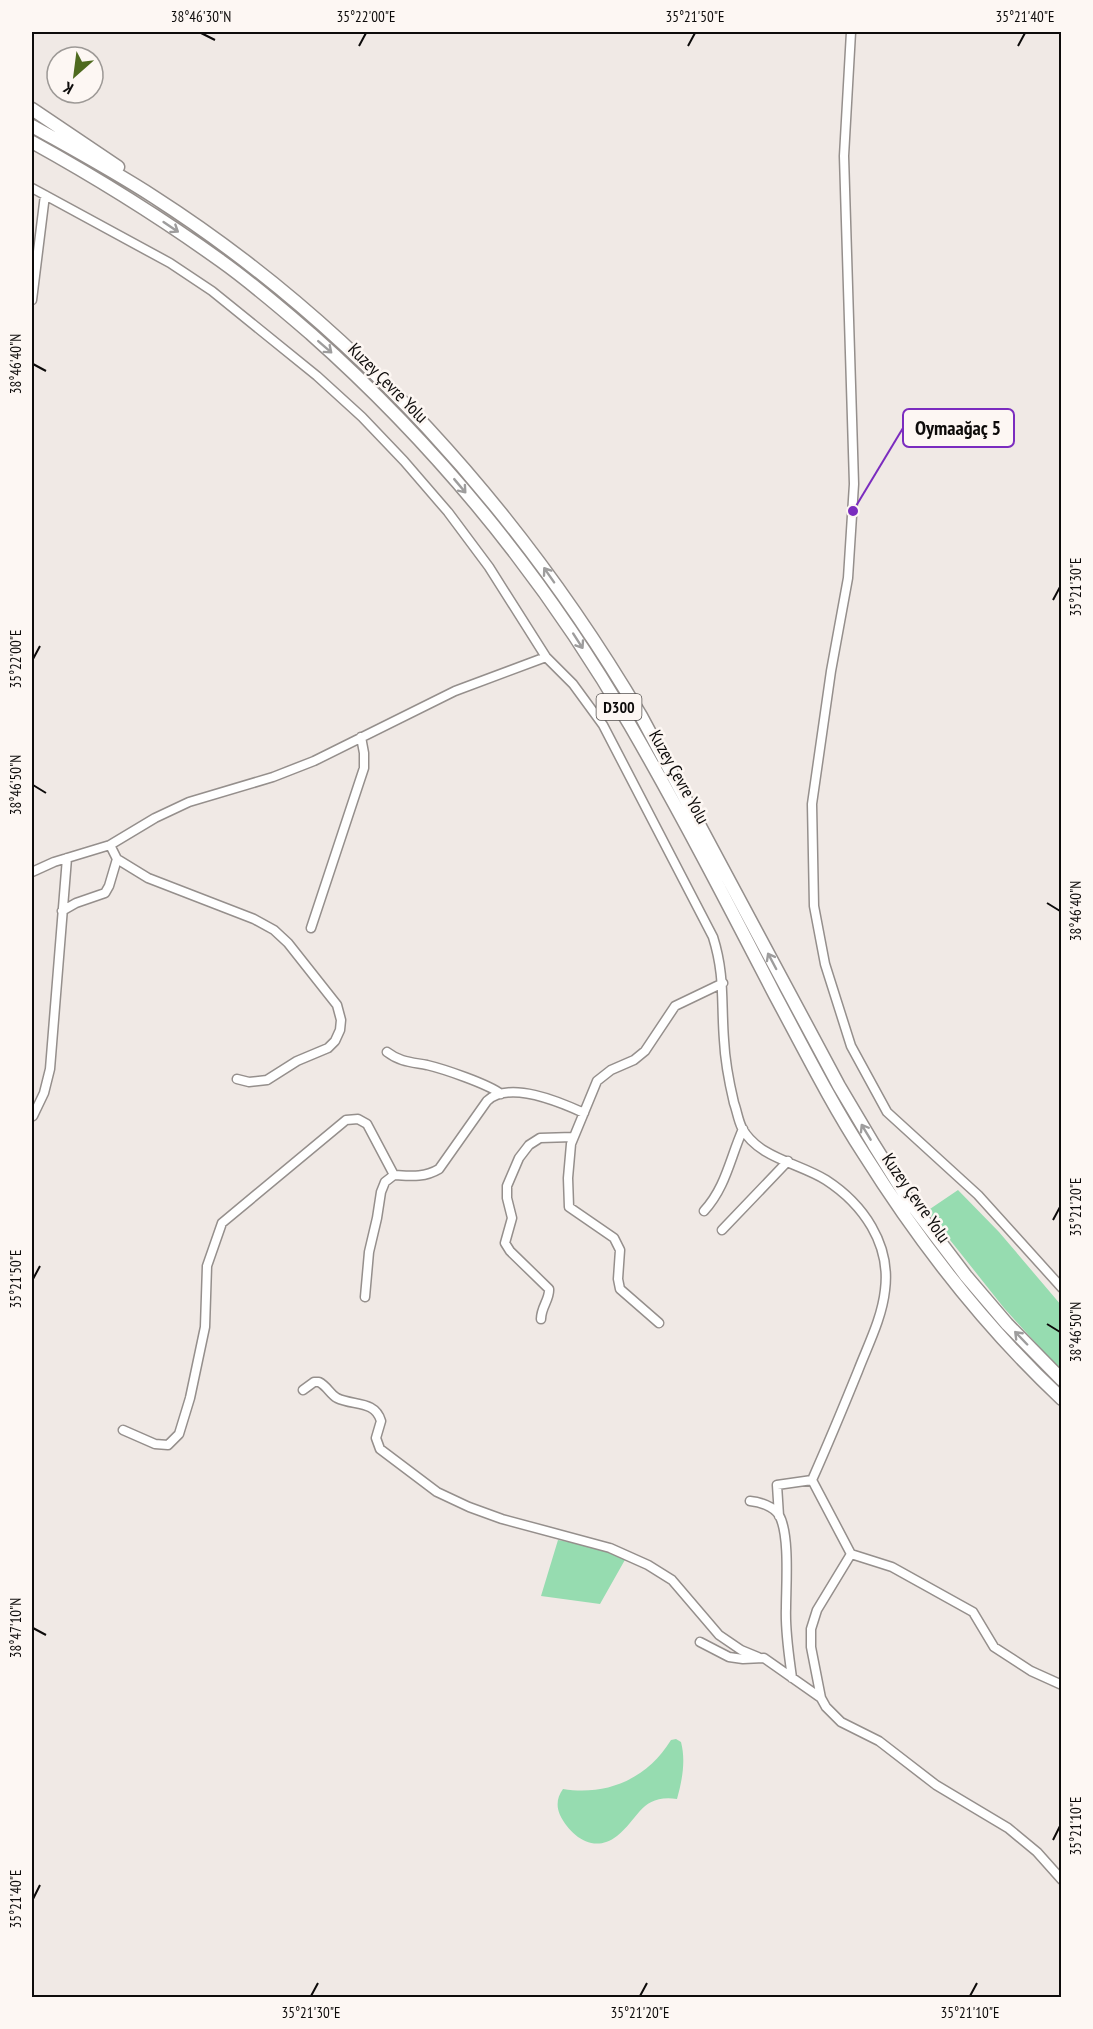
<svg xmlns="http://www.w3.org/2000/svg" width="1093" height="2029" font-family="'PT Sans Narrow',sans-serif">
	<style>
		.green { fill: #96dcb0 }
		.lines { fill: none; stroke-linecap: round; stroke-linejoin: round }
		.minor-casing { stroke: #958f8c; stroke-width: 11 }
		.highway-casing { stroke: #958f8c; stroke-width: 15 }
		.minor { stroke: #fff; stroke-width: 8 }
		.highway { stroke: #fff; stroke-width: 12 }
		.oneway { stroke: #9e9d9d }
		.ticks { fill: none; stroke: #0d0b0a; stroke-width: 2 }
		.labels { text-anchor: middle; stroke-width: 5; stroke-linejoin: round; paint-order: stroke }
		.shield { fill: #fdf7f3; stroke: #555250; stroke-width: 1.5 }
		.shield-label { font-size: 16px; font-weight: bold; fill: #0d0b0a }
		.street-label { font-size: 18px; fill: #0d0b0a; stroke: #fdf7f3 }
		.leader { fill: none; stroke: #7b2cbf; stroke-width: 2 }
		.callout-dot { fill: #7b2cbf; stroke: #fdf7f3; stroke-width: 2 }
		.callout { fill: #fdf7f3; stroke: #7b2cbf; stroke-width: 2 }
		.callout-label { font-size: 20px; text-anchor: middle; font-weight: bold; fill: #0d0b0a }
		.neatline { fill: none; stroke: #0d0b0a; stroke-width: 2 }
		.ticks-label { font-size: 15px; text-anchor: middle; fill: #0d0b0a }
	</style>
	<rect width="100%" height="100%" fill="#f0e9e5"/>
	<!-- green -->
	<path class="green" d="M 958,1190 L 999,1232 L 1061,1305 L 1061,1371 L 1004,1308 L 927,1211 Z
		M 558,1540 L 595,1547 L 626,1558 L 600,1604 L 541,1596 Z
		M 671,1740 L 676,1739 L 681,1742 C 686,1761 682,1781 677,1799 C 641,1794 639,1819 617,1836 C 594,1854 571,1837 560,1815 C 556,1806 557,1797 563,1789 C 607,1796 647,1779 671,1740 Z"/>
	<g class="lines">
		<defs>
			<path id="minor" d="M 851,32 L 844,156 L 854,484 L 848,578 L 831,671 L 812,804 L 814,906 L 825,964 L 851,1046 L 887,1112 L 978,1195 L 1062,1288
				M 32,188 L 170,263 L 212,291 L 317,376 L 362,417 L 404,461 L 448,512 L 489,567 L 546,657 L 573,684 L 603,725 L 713,937 C 725,975 721,1001 724,1040 C 725,1061 729,1082 734,1103 C 737,1111 738,1120 742,1128 C 758,1158 799,1163 826,1180 C 863,1204 891,1244 885,1290 C 882,1318 868,1345 858,1371 C 843,1408 828,1444 812,1480
				M 32,300 L 45,195
				M 110,845 L 117,859 L 148,878 L 254,919 L 274,930 L 288,943 L 337,1005 L 341,1020 L 340,1030 L 335,1041 L 328,1048 L 297,1061 L 267,1080 L 249,1082 L 237,1079
				M 32,872 L 54,862 L 110,845 L 155,818 L 189,802 L 273,777 L 314,761 L 455,691 L 546,657
				M 62,911 L 76,903 L 105,893 L 109,886 L 117,859
				M 311,928 L 364,768 L 364,753 L 361,737
				M 387,1052 C 400,1062 411,1062 427,1065 C 444,1069 488,1084 501,1094
				M 33,1116 L 44,1093 L 50,1069 L 67,858
				M 704,1211 C 726,1187 730,1158 743,1129
				M 722,1230 L 788,1161
				M 365,1297 L 369,1252 L 377,1218 L 381,1192 L 385,1182 L 394,1175
				M 541,1319 C 541,1307 550,1299 549,1289 L 510,1251 L 505,1243 L 512,1218 L 507,1198 L 507,1186 L 519,1158 L 529,1145 L 540,1138 L 573,1137
				M 659,1323 L 620,1289 L 618,1279 L 620,1250 L 614,1238 L 569,1207 L 568,1178 L 571,1144 L 597,1081 L 611,1070 L 634,1060 L 645,1051 L 675,1006 L 723,983
				M 303,1390 L 314,1382 L 319,1382 C 327,1386 330,1394 337,1398 C 353,1406 375,1400 381,1421 L 376,1438 L 380,1449 L 437,1492 L 469,1507 L 502,1519 L 610,1548 L 648,1565 L 672,1580 L 719,1635 L 741,1650 L 758,1657
				M 123,1430 L 155,1444 L 168,1445 L 179,1434 L 190,1398 L 205,1327 L 207,1266 L 222,1223 L 346,1120 L 358,1119 L 367,1124 L 394,1175 C 410,1176 424,1178 439,1169 L 487,1101 C 509,1080 560,1102 584,1113
				M 812,1480 L 851,1554 L 892,1567 L 973,1612 L 994,1647 L 1031,1671 L 1062,1685
				M 750,1501 C 760,1502 773,1506 779,1515 C 790,1534 786,1586 786,1608 C 785,1632 789,1655 792,1678
				M 779,1516 L 777,1485 L 812,1480
				M 851,1554 L 817,1610 L 811,1629 L 811,1647 L 821,1698 L 826,1707 L 841,1722 L 879,1741 L 936,1785 L 1008,1828 L 1037,1852 L 1062,1880
				M 700,1642 L 729,1657 L 743,1659 L 764,1658 L 821,1698"/>
			<path id="highway" d="M 32,109 L 118,167
				M 32,126 C 73,149 114,171 154,197 C 355,326 520,511 641,716 L 839,1086 L 874,1145 L 909,1201 L 966,1276 L 1007,1324 L 1062,1380
				M 32,142 C 97,178 160,217 221,261 C 252,283 282,309 311,334 C 437,446 545,578 630,725 C 681,813 728,904 775,995 C 804,1049 831,1103 864,1154 C 920,1243 985,1327 1062,1399"/>
		</defs>
		<!-- minor casing -->
		<use href="#minor" class="minor-casing"/>
		<!-- highway casing -->
		<use href="#highway" class="highway-casing"/>
		<!-- minor -->
		<use href="#minor" class="minor"/>
		<!-- highway -->
		<use href="#highway" class="highway"/>
	</g>
	<!-- one-way arrows -->
	<defs><path id="oneway-shaft" d="M-6 0H5M1.5-3L5.5 0L1.5 3" fill="none" stroke-width="1.6" stroke-linecap="round" stroke-linejoin="round" transform="scale(1.5)"/></defs>
	<g class="oneway">
		<use href="#oneway-shaft" transform="translate(171 227) rotate(34)"/>
		<use href="#oneway-shaft" transform="translate(325 347) rotate(41)"/>
		<use href="#oneway-shaft" transform="translate(460 486) rotate(50)"/>
		<use href="#oneway-shaft" transform="translate(549 575) rotate(-125)"/>
		<use href="#oneway-shaft" transform="translate(578 641) rotate(57)"/>
		<use href="#oneway-shaft" transform="translate(772 961) rotate(-118)"/>
		<use href="#oneway-shaft" transform="translate(866 1132) rotate(-121)"/>
		<use href="#oneway-shaft" transform="translate(1021 1338) rotate(-134)"/>
	</g>
	<!-- ticks -->
	<path class="ticks" d="M 201,33 L 215,40M 359,46 L 366,33M 688,46 L 695,33M 1018,46 L 1025,33M 33,364 L 46,371M 1053,600 L 1060,587M 33,659 L 40,646M 33,785 L 46,793M 1047,903 L 1060,911M 1053,1220 L 1060,1207M 33,1279 L 40,1266M 1047,1324 L 1060,1332M 33,1628 L 46,1635M 1053,1840 L 1060,1826M 33,1899 L 40,1885M 311,1996 L 318,1983M 640,1996 L 647,1983M 970,1996 L 977,1983"/>
	<g class="labels">
		<!-- shield labels -->
		<rect class="shield" x="596.5" y="694" width="45" height="26" rx="4.5"/>
		<g class="shield-label">
			<text x="619" y="713">D300</text>
		</g>
		<!-- street labels -->
		<g class="street-label">
			<text transform="translate(388 383) rotate(45)" y="6">Kuzey Çevre Yolu</text>
			<text transform="translate(679 777) rotate(61)" y="6">Kuzey Çevre Yolu</text>
			<text transform="translate(916 1198) rotate(55)" y="6">Kuzey Çevre Yolu</text>
		</g>
	</g>
	<!-- callouts -->
	<path class="leader" d="M853 511L903 428"/>
	<circle class="callout-dot" cx="853" cy="511" r="6"/>
	<rect class="callout" x="903" y="409" width="111" height="38" rx="6"/>
	<g class="callout-label">
		<text x="958" y="435">Oymaağaç 5</text>
	</g>
	<!-- border -->
	<rect width="1093" height="2029" fill="none" stroke="#fdf7f3" stroke-width="66"/>
	<!-- north arrow -->
	<g transform="translate(75 75) rotate(208)"><circle r="28" fill="#fdf7f3" stroke="#9d9996" stroke-width="1.5"/>
	<path d="M0-4.5L10 22L0 15L-10 22Z" fill="#4e6a1e"/>
	<text y="-9" font-size="16" font-weight="bold" text-anchor="middle" fill="#0d0b0a">K</text>
	</g>
	<rect x="33" y="33" width="1027" height="1963" class="neatline"/>
	<g class="ticks-label">
		<text x="201" y="22">38°46'30"N</text>
		<text x="366" y="22">35°22'00"E</text>
		<text x="695" y="22">35°21'50"E</text>
		<text x="1025" y="22">35°21'40"E</text>
		<text transform="translate(16 364) rotate(-90)" y="5">38°46'40"N</text>
		<text transform="translate(1076 587) rotate(-90)" y="5">35°21'30"E</text>
		<text transform="translate(16 659) rotate(-90)" y="5">35°22'00"E</text>
		<text transform="translate(16 785) rotate(-90)" y="5">38°46'50"N</text>
		<text transform="translate(1076 911) rotate(-90)" y="5">38°46'40"N</text>
		<text transform="translate(1076 1207) rotate(-90)" y="5">35°21'20"E</text>
		<text transform="translate(16 1279) rotate(-90)" y="5">35°21'50"E</text>
		<text transform="translate(1076 1332) rotate(-90)" y="5">38°46'50"N</text>
		<text transform="translate(16 1628) rotate(-90)" y="5">38°47'10"N</text>
		<text transform="translate(1076 1826) rotate(-90)" y="5">35°21'10"E</text>
		<text transform="translate(16 1899) rotate(-90)" y="5">35°21'40"E</text>
		<text x="311" y="2018">35°21'30"E</text>
		<text x="640" y="2018">35°21'20"E</text>
		<text x="970" y="2018">35°21'10"E</text>
	</g>
</svg>
